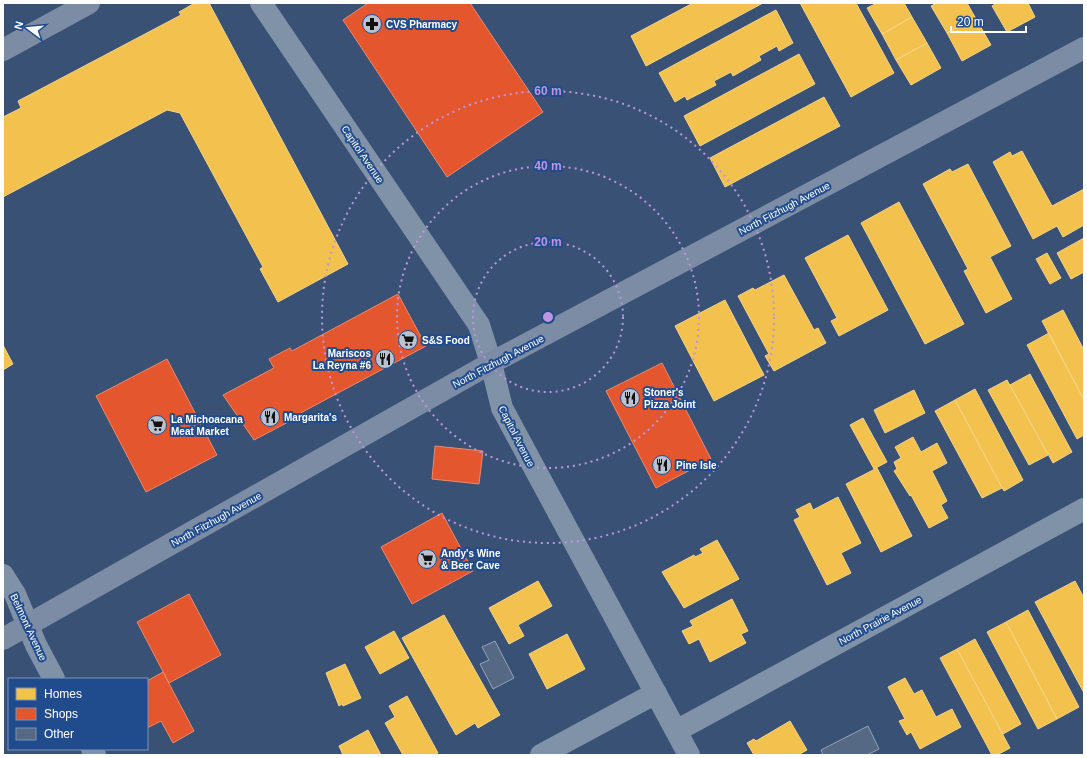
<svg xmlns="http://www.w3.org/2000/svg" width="1087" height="758" font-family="Arial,sans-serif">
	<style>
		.homes { fill: #f2c14e; stroke: #f6d483 }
		.shops { fill: #e4572e; stroke: #ec896d }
		.building { fill: #556985; stroke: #95a3b7 }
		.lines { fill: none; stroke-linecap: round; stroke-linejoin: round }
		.street { stroke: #8092a8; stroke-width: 22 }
		.secondary { stroke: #7c8ca5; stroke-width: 22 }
		.ring { fill: none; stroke: #bd96df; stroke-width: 2; stroke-dasharray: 2 4 }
		.labels { text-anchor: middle; stroke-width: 4; stroke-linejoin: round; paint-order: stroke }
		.poi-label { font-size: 10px; font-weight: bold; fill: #fff; stroke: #204c8e; text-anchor: start }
		.street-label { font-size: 10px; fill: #fff; stroke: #204c8e }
		.centre { fill: #bd96df; stroke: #204c8e; stroke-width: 2 }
		.ring-label { font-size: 12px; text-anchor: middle; font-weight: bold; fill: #bd96df; stroke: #204c8e; stroke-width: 4; stroke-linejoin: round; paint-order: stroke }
	</style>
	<rect width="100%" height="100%" fill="#395175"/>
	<!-- homes -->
	<path class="homes" d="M 195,3 L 209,3 L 348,264 L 278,302 L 260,269 L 263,267 L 180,113 L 167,110 L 3,197 L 3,117 L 21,108 L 18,101 L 181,15 L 179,12 Z
		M 693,3 L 763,3 L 646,66 L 631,36 Z
		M 800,3 L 856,3 L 894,73 L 851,97 Z
		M 877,3 L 904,3 L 912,17 L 882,34 L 867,8 Z
		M 937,3 L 967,3 L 975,17 L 947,33 L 931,6 Z
		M 997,3 L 1028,3 L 1035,17 L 1007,32 L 992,6 Z
		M 776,10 L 793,43 L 779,51 L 777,46 L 759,56 L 761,60 L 733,76 L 731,72 L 714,81 L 716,85 L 687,100 L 685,96 L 675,102 L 659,73 Z
		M 912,17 L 927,43 L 896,60 L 882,34 Z
		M 975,17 L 991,45 L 962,61 L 947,33 Z
		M 927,43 L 941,68 L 911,85 L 896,60 Z
		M 799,54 L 815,84 L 700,146 L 684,116 Z
		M 824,97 L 840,126 L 725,187 L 710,158 Z
		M 1022,151 L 1052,206 L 1084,189 L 1084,225 L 1063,237 L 1057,226 L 1033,239 L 993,162 L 1010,152 L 1012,156 Z
		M 968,164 L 1011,246 L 990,257 L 1012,299 L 986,313 L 964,271 L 968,269 L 923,184 L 950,169 L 952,172 Z
		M 899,202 L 964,324 L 925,344 L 861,223 Z
		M 848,235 L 888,310 L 839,336 L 831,321 L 837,318 L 805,258 Z
		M 1084,238 L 1084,272 L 1071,279 L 1057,253 Z
		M 1047,253 L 1061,278 L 1050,284 L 1036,259 Z
		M 784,275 L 814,330 L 818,328 L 826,343 L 774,371 L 765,356 L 769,354 L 738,296 L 753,288 L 755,290 Z
		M 725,300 L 764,375 L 714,401 L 675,326 Z
		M 1063,310 L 1084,350 L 1084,400 L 1042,321 Z
		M 1049,333 L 1084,400 L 1084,435 L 1077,439 L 1027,345 Z
		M 3,345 L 13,364 L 3,370 Z
		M 1030,374 L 1072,452 L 1053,463 L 1010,385 Z
		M 1007,380 L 1048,455 L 1029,465 L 988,390 Z
		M 975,389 L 1023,480 L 1004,491 L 955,400 Z
		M 914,390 L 925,413 L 885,433 L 874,410 Z
		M 955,400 L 1002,488 L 982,498 L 935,411 Z
		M 863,418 L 887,462 L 874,469 L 850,425 Z
		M 913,437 L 921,452 L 937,443 L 947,463 L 932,471 L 947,501 L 941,505 L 948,518 L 929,528 L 911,495 L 910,496 L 894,471 L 897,469 L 894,462 L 901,458 L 895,447 Z
		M 877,468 L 912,536 L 881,552 L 846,484 Z
		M 838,497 L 861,543 L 841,553 L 851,573 L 827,585 L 794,520 L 800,517 L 796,510 L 810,503 L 813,510 Z
		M 717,540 L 739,579 L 684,608 L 662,572 L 694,555 L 695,557 L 703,553 L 700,549 Z
		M 538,581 L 552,606 L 518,625 L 524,636 L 509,644 L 489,608 Z
		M 1075,581 L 1084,598 L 1084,693 L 1035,602 Z
		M 732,599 L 748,631 L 741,634 L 746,643 L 710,662 L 699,639 L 689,644 L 682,631 L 693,626 L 690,621 Z
		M 1028,610 L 1079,707 L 1057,719 L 1006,622 Z
		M 444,615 L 500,715 L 478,728 L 475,723 L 456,735 L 402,638 Z
		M 1006,622 L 1057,719 L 1038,729 L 987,632 Z
		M 394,631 L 409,658 L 380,674 L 365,647 Z
		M 567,634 L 585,669 L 547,689 L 529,654 Z
		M 975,639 L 1021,724 L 1003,734 L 957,649 Z
		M 957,649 L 1010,748 L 997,755 L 992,755 L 940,658 Z
		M 345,664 L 361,698 L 343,706 L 342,704 L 339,706 L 326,673 Z
		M 905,678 L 914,694 L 922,690 L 936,717 L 952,709 L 961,727 L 920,749 L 911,732 L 907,735 L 899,721 L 905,719 L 888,687 Z
		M 407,696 L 438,753 L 434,755 L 403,755 L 385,723 L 395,717 L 389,706 Z
		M 790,721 L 807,750 L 798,755 L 754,755 L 747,743 L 754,739 L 756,741 Z
		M 368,730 L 381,755 L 343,755 L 339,746 Z"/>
	<!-- shops -->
	<path class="shops" d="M 368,3 L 470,3 L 543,112 L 447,177 L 343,20 Z
		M 398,294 L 426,346 L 295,416 L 296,418 L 254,440 L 223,395 L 274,368 L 269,359 L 290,348 L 292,351 Z
		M 167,359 L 217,455 L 146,492 L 96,396 Z
		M 662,363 L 711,459 L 656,488 L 606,391 Z
		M 435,446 L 483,451 L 479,484 L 432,479 Z
		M 442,513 L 473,571 L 412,604 L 381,547 Z
		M 189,594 L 221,655 L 169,683 L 137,622 Z
		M 163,672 L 194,731 L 173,743 L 161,721 L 147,728 L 147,681 Z"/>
	<!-- building -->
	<path class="building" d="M 495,641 L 514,678 L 493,689 L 480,664 L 489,660 L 482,647 Z
		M 868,726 L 879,749 L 867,755 L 823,755 L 821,750 Z"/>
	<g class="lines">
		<!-- street -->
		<path class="street" d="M 261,3 L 479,325 L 491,363 L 502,408 L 689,755
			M 3,575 L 15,594 L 36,645 L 54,679
			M 676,731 L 1084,509
			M 92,749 L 95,755
			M 541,755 L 656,693"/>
		<!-- secondary -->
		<path class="secondary" d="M 3,50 L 89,3
			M 3,639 L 491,363 L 1084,48"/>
	</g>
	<!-- distance rings -->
	<g class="ring">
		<circle cx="548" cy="317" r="75"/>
		<circle cx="548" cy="317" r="151"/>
		<circle cx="548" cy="317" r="226"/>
	</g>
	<!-- icons -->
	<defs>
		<symbol id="pharmacy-disc" viewBox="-11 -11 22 22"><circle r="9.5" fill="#bac2cf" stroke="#204c8e"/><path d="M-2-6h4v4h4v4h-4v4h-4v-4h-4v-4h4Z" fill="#111"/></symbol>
		<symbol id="supermarket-disc" viewBox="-11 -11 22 22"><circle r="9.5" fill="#bac2cf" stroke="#204c8e"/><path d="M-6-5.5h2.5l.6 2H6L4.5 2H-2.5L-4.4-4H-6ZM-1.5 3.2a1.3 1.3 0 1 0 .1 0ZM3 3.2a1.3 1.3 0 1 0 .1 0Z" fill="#111"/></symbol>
		<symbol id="restaurant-disc" viewBox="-11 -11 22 22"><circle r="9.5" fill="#bac2cf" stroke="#204c8e"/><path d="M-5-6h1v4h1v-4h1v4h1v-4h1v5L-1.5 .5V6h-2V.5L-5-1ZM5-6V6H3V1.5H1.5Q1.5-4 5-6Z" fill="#111"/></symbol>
	</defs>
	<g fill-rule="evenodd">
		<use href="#pharmacy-disc" x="361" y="13" width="22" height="22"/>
		<use href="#supermarket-disc" x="397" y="329" width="22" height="22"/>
		<use href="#restaurant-disc" x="374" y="348" width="22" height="22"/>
		<use href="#restaurant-disc" x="619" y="387" width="22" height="22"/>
		<use href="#restaurant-disc" x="259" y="406" width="22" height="22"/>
		<use href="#supermarket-disc" x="146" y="414" width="22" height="22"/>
		<use href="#restaurant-disc" x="651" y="454" width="22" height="22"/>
		<use href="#supermarket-disc" x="416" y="548" width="22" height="22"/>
	</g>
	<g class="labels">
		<!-- poi labels -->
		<g class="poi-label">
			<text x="386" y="28">CVS Pharmacy</text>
			<text x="422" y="344">S&amp;S Food</text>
			<text x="371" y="357" text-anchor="end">Mariscos<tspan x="371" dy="12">La Reyna #6</tspan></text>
			<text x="644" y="396">Stoner's<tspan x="644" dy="12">Pizza Joint</tspan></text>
			<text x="284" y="421">Margarita's</text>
			<text x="171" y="423">La Michoacana<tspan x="171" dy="12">Meat Market</tspan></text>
			<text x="676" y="469">Pine Isle</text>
			<text x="441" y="557">Andy's Wine<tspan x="441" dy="12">&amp; Beer Cave</tspan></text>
		</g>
		<!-- street labels -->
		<g class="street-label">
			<text transform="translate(363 154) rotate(56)" y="4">Capitol Avenue</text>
			<text transform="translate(784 208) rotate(-28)" y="4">North Fitzhugh Avenue</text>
			<text transform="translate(498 361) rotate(-28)" y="4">North Fitzhugh Avenue</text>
			<text transform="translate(517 436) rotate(63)" y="4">Capitol Avenue</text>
			<text transform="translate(216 519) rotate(-29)" y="4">North Fitzhugh Avenue</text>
			<text transform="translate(880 620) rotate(-28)" y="4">North Prairie Avenue</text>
			<text transform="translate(29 627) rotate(65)" y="4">Belmont Avenue</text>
		</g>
	</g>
	<circle cx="548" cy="317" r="6" class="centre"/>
	<g class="ring-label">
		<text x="548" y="95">60 m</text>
		<text x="548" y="170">40 m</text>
		<text x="548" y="246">20 m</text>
	</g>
	<!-- border -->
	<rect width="1087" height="758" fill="none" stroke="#ffffff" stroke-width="8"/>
	<!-- legend -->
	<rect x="8" y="678" width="140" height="72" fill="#204c8e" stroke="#7994bb"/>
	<rect x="16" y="688" width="20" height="12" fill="#f2c14e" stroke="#7994bb"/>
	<text x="44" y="698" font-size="12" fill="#ffffff">Homes</text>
	<rect x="16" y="708" width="20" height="12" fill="#e4572e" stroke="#7994bb"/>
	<text x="44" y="718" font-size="12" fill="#ffffff">Shops</text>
	<rect x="16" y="728" width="20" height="12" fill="#556985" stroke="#7994bb"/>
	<text x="44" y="738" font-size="12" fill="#ffffff">Other</text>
	<!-- north arrow -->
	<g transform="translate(28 28) rotate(286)" stroke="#204c8e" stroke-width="3" paint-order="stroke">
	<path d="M0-3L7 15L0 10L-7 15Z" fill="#ffffff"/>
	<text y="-6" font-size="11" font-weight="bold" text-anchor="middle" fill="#ffffff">N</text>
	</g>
	<!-- scale -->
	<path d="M951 26v6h75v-6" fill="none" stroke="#ffffff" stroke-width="2"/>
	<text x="957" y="26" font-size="12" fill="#ffffff" stroke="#204c8e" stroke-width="3" paint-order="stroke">20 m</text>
</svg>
